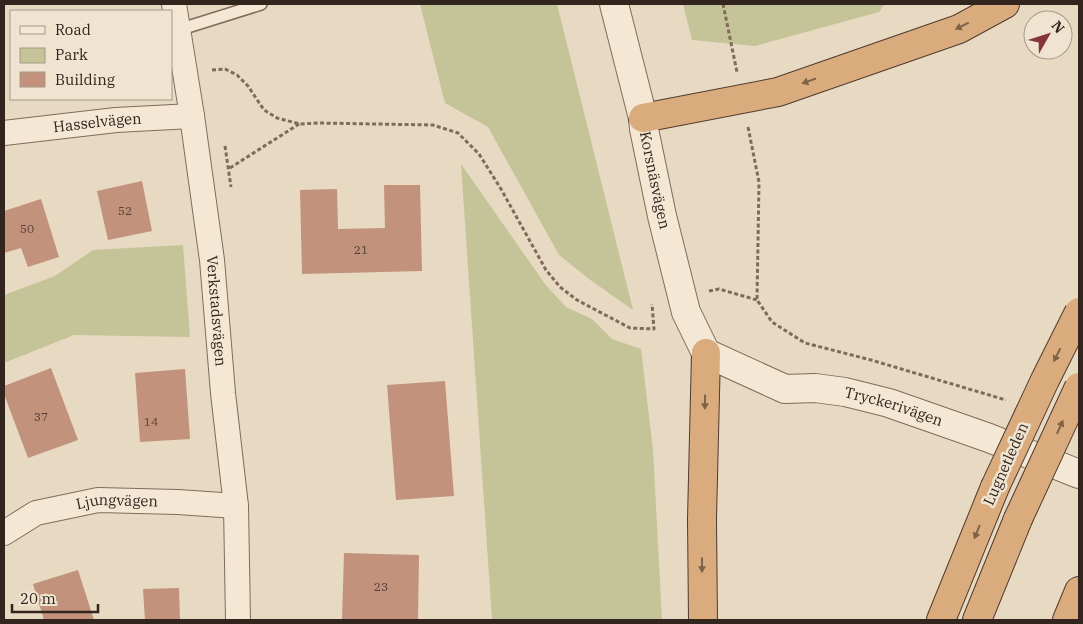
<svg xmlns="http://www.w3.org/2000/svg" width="1083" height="624" font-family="'IBM Plex Serif',serif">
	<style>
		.green { fill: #c4c498 }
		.building { fill: #c2927c }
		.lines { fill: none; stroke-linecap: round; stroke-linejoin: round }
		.service-casing { stroke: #806b5b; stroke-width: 14 }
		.minor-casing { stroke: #806b5b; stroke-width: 26 }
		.tertiary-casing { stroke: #806b5b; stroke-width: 30 }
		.trunk-casing { stroke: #4e3a2f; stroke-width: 30 }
		.path { stroke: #806b5b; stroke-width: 3; stroke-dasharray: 4 2.5; stroke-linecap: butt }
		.service { stroke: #f4e7d4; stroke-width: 11 }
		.minor { stroke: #f4e7d4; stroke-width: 24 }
		.tertiary { stroke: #f4e7d4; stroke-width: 28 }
		.trunk { stroke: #daac7d; stroke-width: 28 }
		.trunk-bridge-casing { stroke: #4e3a2f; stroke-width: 30; stroke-linecap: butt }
		.trunk-bridge { stroke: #daac7d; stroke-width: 28 }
		.oneway { fill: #7d6249 }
		.labels { text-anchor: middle; stroke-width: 5; stroke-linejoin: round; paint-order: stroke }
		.number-label { font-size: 12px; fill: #554036 }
		.street-label { font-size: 15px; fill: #31251e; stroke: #f0e4d1 }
	</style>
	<rect width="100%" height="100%" fill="#e8d9c2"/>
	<!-- green -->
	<path class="green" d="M 420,4 L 557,4 L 633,310 L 589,279 L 559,255 L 488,127 L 445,103 Z
		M 683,4 L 885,4 L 879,12 L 755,46 L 692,40 Z
		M 461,164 L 545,284 L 566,307 L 592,319 L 612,339 L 641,349 L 653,450 L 662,620 L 492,620 Z
		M 183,245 L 190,337 L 74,335 L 4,363 L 4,295 L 55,276 L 93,250 Z"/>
	<!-- building -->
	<path class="building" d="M 142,181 L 152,231 L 108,240 L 97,191 Z
		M 384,185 L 420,185 L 422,271 L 302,274 L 300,190 L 337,189 L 338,229 L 385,228 Z
		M 41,199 L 59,257 L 28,267 L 21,248 L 4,253 L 4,211 Z
		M 51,368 L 78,440 L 28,458 L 4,394 L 4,386 Z
		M 185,369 L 190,439 L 140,442 L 135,373 Z
		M 445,381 L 454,496 L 396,500 L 387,385 Z
		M 344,553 L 419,555 L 418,620 L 342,620 Z
		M 78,570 L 94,620 L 44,620 L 33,584 Z
		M 179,588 L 180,620 L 145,620 L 143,589 Z"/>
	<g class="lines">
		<defs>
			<path id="service" d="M 178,30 L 261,4"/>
			<g id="minor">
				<path id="s1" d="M 174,4 L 192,116 L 212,260 L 223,393 L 236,506 L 238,620"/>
				<path id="s2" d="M 4,133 L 116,120 L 192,116"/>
				<path id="s3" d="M 4,533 L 36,513 L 98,500 L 178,502 L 236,506"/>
			</g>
			<g id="tertiary">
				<path id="s4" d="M 614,4 L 643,118 L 644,129 L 662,216 L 686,312 L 706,353 L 785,389 L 815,388 L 845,392 L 889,403 L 989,438 L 1079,474"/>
			</g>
			<path id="trunk" d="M 643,118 L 778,92 L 959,29 L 1005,4
				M 703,620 L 702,519 L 706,353
				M 941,620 L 995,487
				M 977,620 L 1018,519
				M 1067,620 L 1079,591"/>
		</defs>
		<!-- service casing -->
		<use href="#service" class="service-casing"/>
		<!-- minor casing -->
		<use href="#minor" class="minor-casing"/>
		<!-- tertiary casing -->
		<use href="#tertiary" class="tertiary-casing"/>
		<!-- trunk casing -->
		<use href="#trunk" class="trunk-casing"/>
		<!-- path -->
		<path class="path" d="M 723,4 L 737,72
			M 212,70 L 225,69 L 237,75 L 248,86 L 264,110 L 277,118 L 300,124 L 319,123 L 433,125 L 458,133 L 479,154 L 501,189 L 546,270 L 560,287 L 577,300 L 630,328 L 654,329 L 652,304
			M 748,127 L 759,182 L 757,300 L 772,322 L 805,343 L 871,360 L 1006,400
			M 225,146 L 231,187
			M 230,168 L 299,124
			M 709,291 L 719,289 L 757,300"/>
		<!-- service -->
		<use href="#service" class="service"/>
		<!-- minor -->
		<use href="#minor" class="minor"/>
		<!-- tertiary -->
		<use href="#tertiary" class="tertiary"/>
		<!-- trunk -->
		<use href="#trunk" class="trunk"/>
		<defs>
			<path id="trunk-bridge" d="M 995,487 L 1045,380 L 1079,312
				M 1018,519 L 1079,387"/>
		</defs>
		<!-- trunk-bridge casing -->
		<use href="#trunk-bridge" class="trunk-bridge-casing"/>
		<!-- trunk-bridge -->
		<use href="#trunk-bridge" class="trunk-bridge"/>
	</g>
	<!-- one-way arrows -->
	<defs><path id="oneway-solid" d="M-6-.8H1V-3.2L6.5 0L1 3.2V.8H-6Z" transform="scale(1.25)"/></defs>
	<g class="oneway">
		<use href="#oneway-solid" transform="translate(962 26) rotate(154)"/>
		<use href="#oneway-solid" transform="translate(809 81) rotate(161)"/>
		<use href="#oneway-solid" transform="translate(1057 355) rotate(117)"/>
		<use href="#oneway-solid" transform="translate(705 402) rotate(91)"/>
		<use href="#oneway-solid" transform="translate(1060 427) rotate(-66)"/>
		<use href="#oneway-solid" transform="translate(977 532) rotate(112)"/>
		<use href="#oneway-solid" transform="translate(702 565) rotate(90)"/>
	</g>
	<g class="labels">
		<!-- number labels -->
		<g class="number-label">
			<text x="125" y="215">52</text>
			<text x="27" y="233">50</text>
			<text x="361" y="254">21</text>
			<text x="41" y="421">37</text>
			<text x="151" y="426">14</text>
			<text x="381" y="591">23</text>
		</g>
		<!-- street labels -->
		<g class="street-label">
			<text dy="5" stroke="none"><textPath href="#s2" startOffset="94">Hasselvägen</textPath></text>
			<text dy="5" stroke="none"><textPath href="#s4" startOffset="181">Korsnäsvägen</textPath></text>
			<text dy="5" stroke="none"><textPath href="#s1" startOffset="310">Verkstadsvägen</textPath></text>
			<text dy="5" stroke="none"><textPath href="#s4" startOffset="560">Tryckerivägen</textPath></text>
			<text transform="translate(1006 464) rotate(-66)" y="5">Lugnetleden</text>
			<text dy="5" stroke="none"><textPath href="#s3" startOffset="120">Ljungvägen</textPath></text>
		</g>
	</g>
	<!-- border -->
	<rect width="1083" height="624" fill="none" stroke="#31251e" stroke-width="10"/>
	<!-- legend -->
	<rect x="10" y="10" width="162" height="90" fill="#f0e4d1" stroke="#a49889"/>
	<rect x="20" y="26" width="25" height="8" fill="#f4e7d4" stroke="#a49889"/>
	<text x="55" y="35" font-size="15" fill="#31251e">Road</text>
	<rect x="20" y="48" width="25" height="15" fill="#c4c498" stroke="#a49889"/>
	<text x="55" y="60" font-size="15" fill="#31251e">Park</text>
	<rect x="20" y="72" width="25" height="15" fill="#c2927c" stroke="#a49889"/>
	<text x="55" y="85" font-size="15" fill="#31251e">Building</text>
	<!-- north arrow -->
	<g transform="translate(1048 35) rotate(51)"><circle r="24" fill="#f0e4d1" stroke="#a49889"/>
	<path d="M0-4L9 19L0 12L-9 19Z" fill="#87333c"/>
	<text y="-8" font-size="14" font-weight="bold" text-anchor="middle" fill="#31251e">N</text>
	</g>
	<!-- scale -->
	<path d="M12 604v8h86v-8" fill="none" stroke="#31251e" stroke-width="2.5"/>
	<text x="20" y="604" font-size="15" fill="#31251e" stroke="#f0e4d1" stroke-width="4" paint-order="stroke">20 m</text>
</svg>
